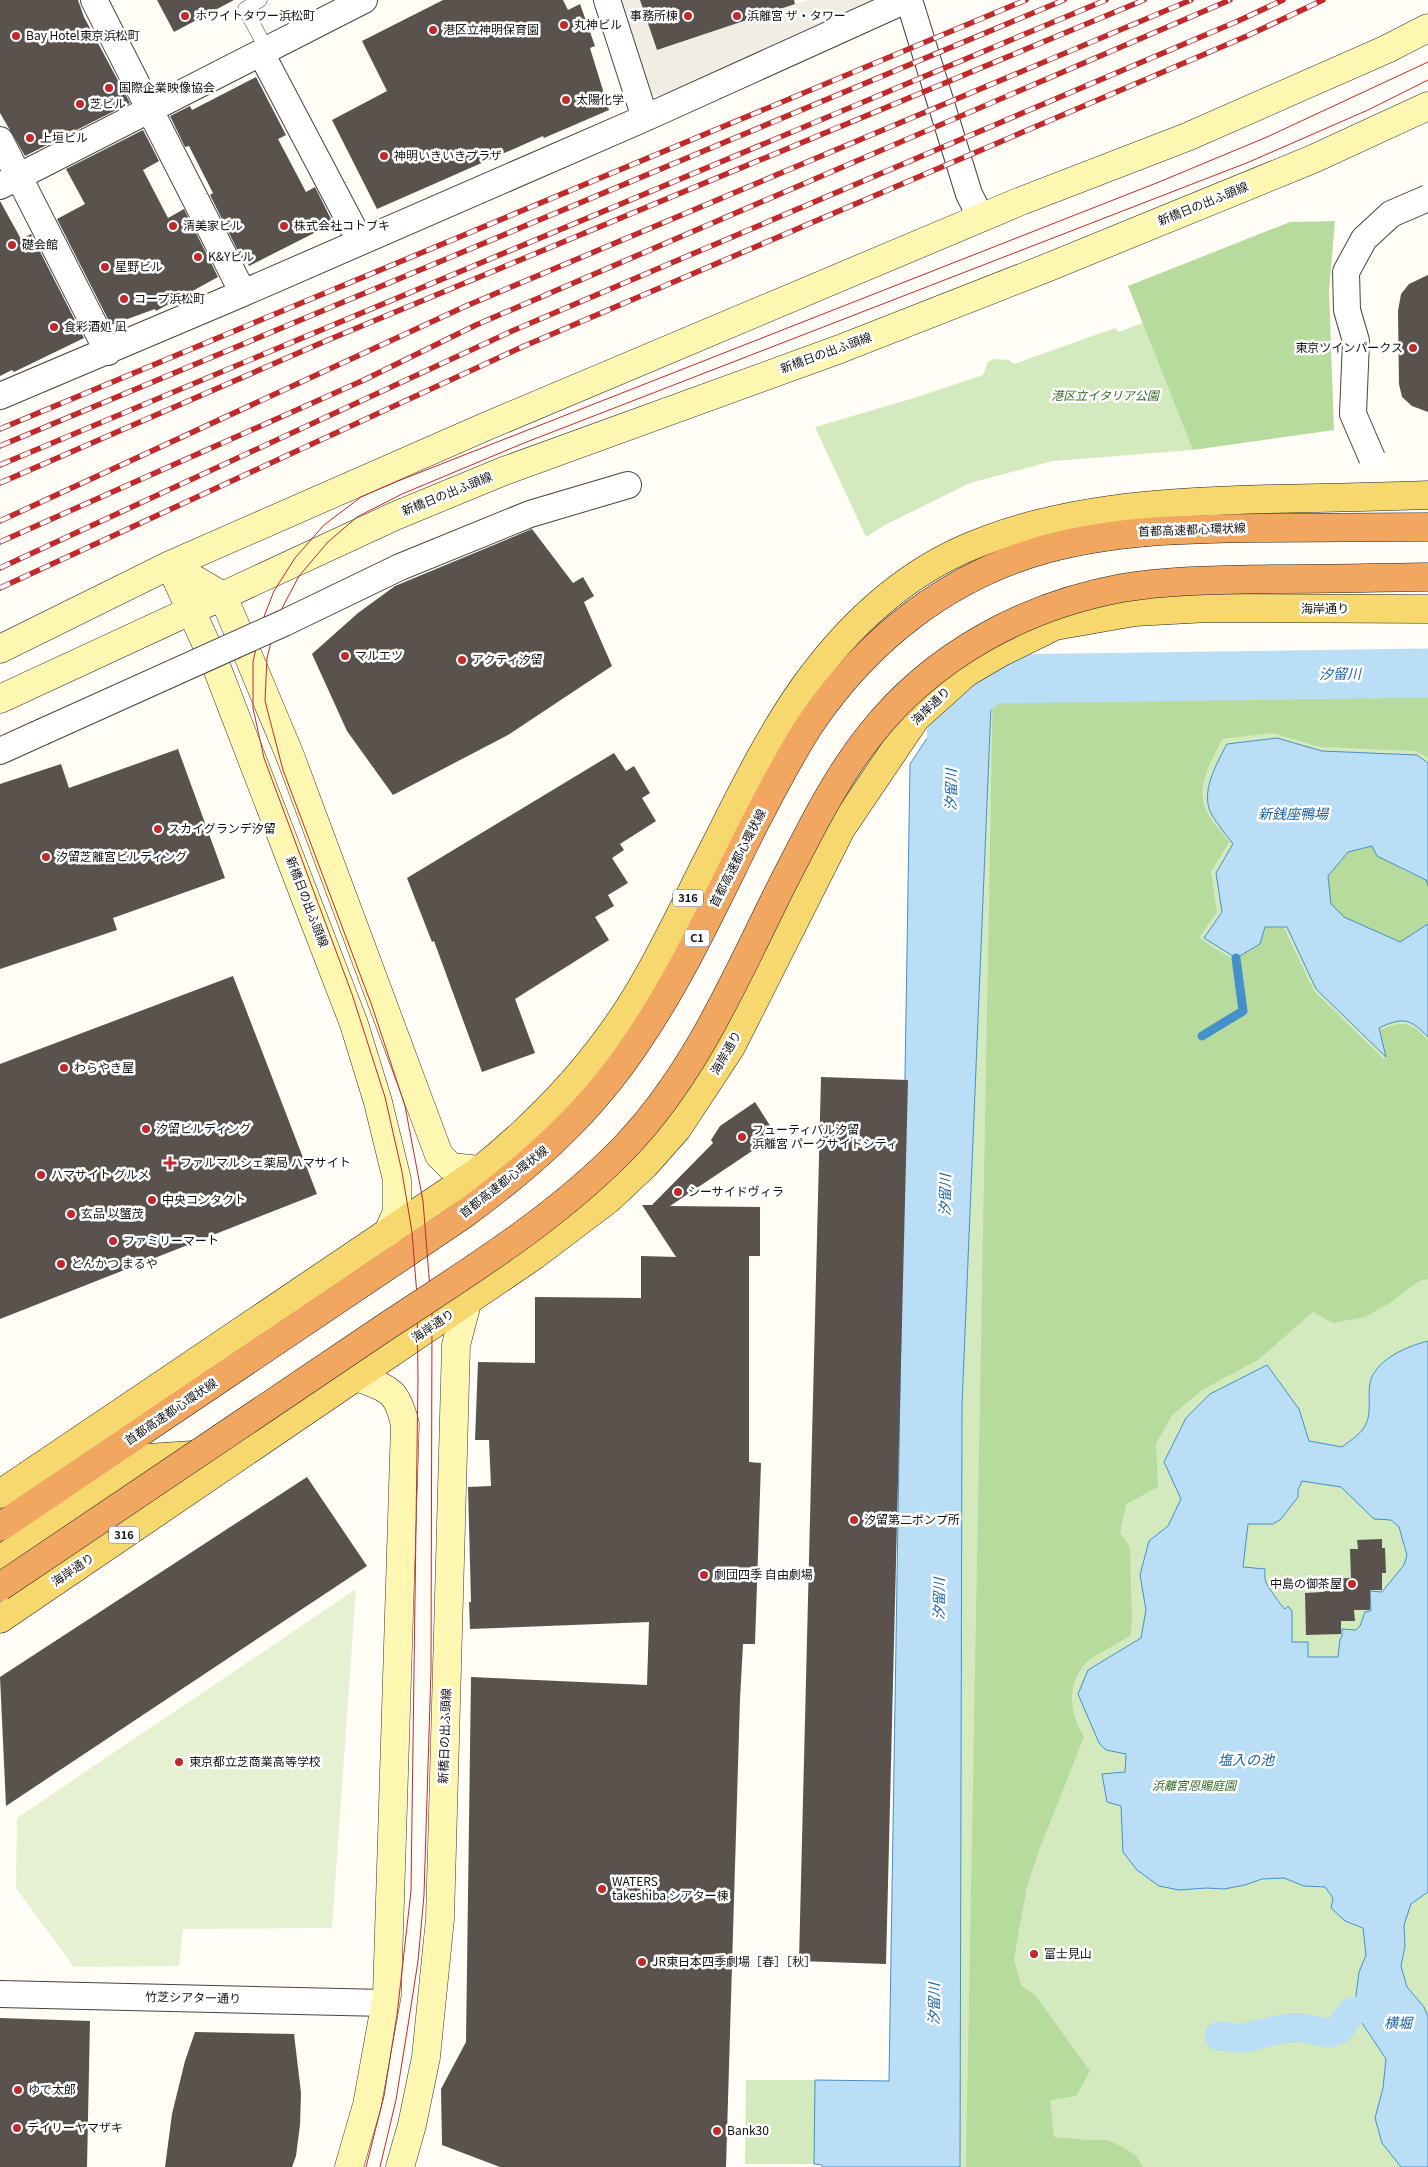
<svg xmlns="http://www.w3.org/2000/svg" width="1428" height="2167" font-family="Georgia,'Noto Sans JP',serif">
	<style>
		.green { fill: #d3eabe }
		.forest { fill: #b7da9d }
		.pitch { fill: #e5f1d0 }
		.plaza { fill: #f1ede2 }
		.water { fill: #badef5; stroke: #4291cb; fill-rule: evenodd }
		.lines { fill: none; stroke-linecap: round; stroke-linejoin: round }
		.stream { stroke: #4291cb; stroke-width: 9 }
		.canal { stroke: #badef5; stroke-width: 29 }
		.river { stroke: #badef5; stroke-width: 49 }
		.building { fill: #59524d }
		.lane-casing { stroke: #444; stroke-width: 15 }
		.street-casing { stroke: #444; stroke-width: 28 }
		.secondary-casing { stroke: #333; stroke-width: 29 }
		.primary-casing { stroke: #222; stroke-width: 29 }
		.highway-casing { stroke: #222; stroke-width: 29 }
		.lane { stroke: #fff; stroke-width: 14 }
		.street { stroke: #fff; stroke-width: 26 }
		.secondary { stroke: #fdf7b2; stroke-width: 28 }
		.primary { stroke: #f6d86e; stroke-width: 28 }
		.highway { stroke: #f1a760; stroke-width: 28 }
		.tram { stroke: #c02a2d; stroke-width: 1 }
		.rail-casing { stroke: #c02a2d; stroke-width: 5.5 }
		.rail { stroke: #fff; stroke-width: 4; stroke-dasharray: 11; stroke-linecap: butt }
		.street-bridge-casing { stroke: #444; stroke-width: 28; stroke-linecap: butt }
		.highway-bridge-casing { stroke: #222; stroke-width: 29; stroke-linecap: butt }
		.street-bridge { stroke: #fff; stroke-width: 26 }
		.highway-bridge { stroke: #f1a760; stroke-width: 28 }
		.poi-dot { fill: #c02a2d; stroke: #fff; stroke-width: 2 }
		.labels { text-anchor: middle; stroke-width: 5; stroke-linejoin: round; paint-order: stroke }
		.shield { fill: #fff; stroke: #585858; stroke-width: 1 }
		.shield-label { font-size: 11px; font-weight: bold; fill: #111 }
		.poi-label { font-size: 12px; fill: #111; stroke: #fff; text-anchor: start }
		.street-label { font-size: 12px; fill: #111; stroke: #fff }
		.park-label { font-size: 12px; font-style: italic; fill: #2e6921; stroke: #fff }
		.water-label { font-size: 14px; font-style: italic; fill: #1a63a2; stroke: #fff }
	</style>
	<rect width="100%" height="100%" fill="#fffdf5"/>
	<!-- green -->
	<path class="green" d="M 1145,322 L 1193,450 L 1053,461 L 970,483 L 885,525 L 866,537 L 815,427 L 914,398 L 983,375 L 988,362 L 995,359 L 1009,360 L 1014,364 L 1115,328 L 1119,332 Z
		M 1428,677 L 1428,2167 L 960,2167 L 962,1405 L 992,682 Z
		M 746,2080 L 815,2080 L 814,2164 L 745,2164 Z"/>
	<!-- forest -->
	<path class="forest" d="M 1335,221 L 1329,291 L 1334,430 L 1193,450 L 1128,286 L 1290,222 Z
		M 1428,678 L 1428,758 L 1417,751 L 1320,747 L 1273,733 L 1222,739 C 1212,760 1195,787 1206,810 C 1211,821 1222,832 1229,842 L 1211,872 L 1217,912 L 1199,938 L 1232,959 L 1257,945 L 1261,927 L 1284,928 L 1314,991 L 1385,1060 L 1378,1031 C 1402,1020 1410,1021 1428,1040 L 1428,1279 L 1419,1281 L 1390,1303 L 1365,1317 L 1333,1323 L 1313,1312 L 1258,1360 L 1202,1390 L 1172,1415 L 1156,1444 L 1158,1487 L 1126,1504 L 1120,1533 L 1130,1547 L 1132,1623 L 1130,1636 C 1118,1644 1093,1655 1084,1665 C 1066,1688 1070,1713 1084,1737 L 1038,1853 L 1027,1886 L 1014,1959 L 1021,1985 L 1035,1995 L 1090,2071 L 1076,2096 L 1050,2100 L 1054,2137 L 1087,2140 L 1107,2140 L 1125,2148 L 1136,2156 L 1143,2167 L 966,2167 L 993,684 Z
		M 1372,846 L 1401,869 L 1426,880 L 1428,886 L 1428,924 L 1400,942 L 1344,917 L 1331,904 L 1328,876 L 1348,852 Z"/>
	<!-- pitch -->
	<path class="pitch" d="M 356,1589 L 332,1928 L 183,1929 L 179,1966 L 74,1967 L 16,1888 L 17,1818 Z"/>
	<!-- plaza -->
	<path class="plaza" d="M 620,0 L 640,0 L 657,50 L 807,0 L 876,0 L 664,95 L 652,95 Z"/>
	<!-- water -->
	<path class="water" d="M 992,682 L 962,1405 L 960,2167 L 823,2167 L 822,2165 L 814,2164 L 815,2080 L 889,2081 L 910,764 L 939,720 Z
		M 1277,738 L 1322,751 L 1417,755 L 1428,763 L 1428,886 L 1426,880 L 1377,856 L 1372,846 L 1348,852 L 1328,876 L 1331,904 L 1344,917 L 1400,942 L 1428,924 L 1428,1037 C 1410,1018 1402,1017 1379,1028 L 1386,1057 L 1316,989 L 1287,927 L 1265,927 L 1260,944 L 1236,958 L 1204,938 L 1222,912 L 1216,873 L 1233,844 C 1226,835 1218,825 1212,815 C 1199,793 1217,763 1227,744 Z
		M 1428,1341 L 1428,1892 L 1411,1904 L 1404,1925 L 1405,1946 L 1401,1966 L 1407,1987 L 1424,2007 L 1428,2017 L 1428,2167 L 1401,2167 L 1382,2143 L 1375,2118 L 1383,2088 L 1386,2059 L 1354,2011 L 1359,1972 L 1366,1955 L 1363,1928 L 1345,1921 L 1331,1908 L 1333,1898 L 1325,1887 L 1304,1886 L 1284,1878 L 1262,1879 L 1245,1885 L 1224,1889 L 1206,1888 L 1179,1890 L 1159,1886 L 1137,1870 L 1123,1852 L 1121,1806 L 1107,1802 L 1102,1774 L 1125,1772 L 1126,1754 L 1106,1750 L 1099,1743 L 1078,1694 L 1088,1670 L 1141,1638 L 1146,1610 L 1140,1575 L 1149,1541 L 1168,1526 L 1181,1499 L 1164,1462 L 1186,1418 L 1210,1394 L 1267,1365 L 1299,1409 L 1309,1441 L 1342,1447 C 1348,1442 1358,1436 1363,1429 C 1374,1415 1366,1394 1371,1379 C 1379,1358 1408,1346 1428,1341 ZM 1302,1481 L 1341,1487 L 1374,1519 L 1391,1520 L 1399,1527 L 1407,1555 L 1404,1565 L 1382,1592 L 1370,1591 L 1371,1611 L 1365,1612 L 1360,1626 L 1356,1630 L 1342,1629 L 1342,1637 L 1340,1639 L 1338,1657 L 1308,1657 L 1308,1642 L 1292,1642 L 1292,1611 L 1288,1606 L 1285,1609 C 1282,1607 1267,1586 1266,1582 C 1264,1578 1265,1572 1265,1569 L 1243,1567 L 1248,1524 L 1273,1524 L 1281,1519 L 1298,1497 L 1298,1490 Z"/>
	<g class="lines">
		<!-- stream -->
		<path class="stream" d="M 1202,1036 L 1243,1011 L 1236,958"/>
		<!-- canal -->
		<path class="canal" d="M 1219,2036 C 1227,2037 1235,2039 1242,2038 C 1262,2035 1282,2026 1303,2028 C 1314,2029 1325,2036 1336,2031 C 1345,2027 1345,2016 1354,2011"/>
		<!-- river -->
		<path class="river" d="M 951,778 L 952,707 L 992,679 L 1428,673"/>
	</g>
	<!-- building -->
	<path class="building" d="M 0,0 L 78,0 L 84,17 L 130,103 L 25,156 L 0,113 Z
		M 157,0 L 234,0 L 174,32 Z
		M 443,0 L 563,0 L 568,10 L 580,4 L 595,46 L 590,48 L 609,110 L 544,138 L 543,136 L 377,209 L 332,120 L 387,91 L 362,41 Z
		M 640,0 L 794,0 L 795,4 L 657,50 Z
		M 256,77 L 286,135 L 278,139 L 306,192 L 315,187 L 331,219 L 324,228 L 249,266 L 247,262 L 244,263 L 210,195 L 213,193 L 189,146 L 185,147 L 170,116 L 190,106 L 192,110 Z
		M 143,130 L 159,161 L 143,170 L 168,218 L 184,209 L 218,277 L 156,311 L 155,309 L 111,325 L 57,219 L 85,204 L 66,169 Z
		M 0,201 L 21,239 L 31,234 L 84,338 L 14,372 L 12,370 L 0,376 Z
		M 1428,275 L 1428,412 L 1412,406 L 1402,397 L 1399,384 L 1398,311 L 1401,294 L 1409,284 Z
		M 532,529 L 573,583 L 583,577 L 594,596 L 584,602 L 612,666 L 508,735 L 393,795 L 347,731 L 312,654 L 358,613 L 395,586 Z
		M 178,749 L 225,878 L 113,918 L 117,930 L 0,969 L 0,784 L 61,764 L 69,788 Z
		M 614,753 L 626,771 L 634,766 L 650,793 L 642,798 L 656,821 L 620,844 L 624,850 L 612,858 L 628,883 L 608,895 L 614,906 L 595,917 L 609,940 L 515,999 L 535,1053 L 482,1072 L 434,941 L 432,942 L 407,878 Z
		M 233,976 L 317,1194 L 0,1319 L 0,1064 Z
		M 821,1077 L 908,1080 L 886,1964 L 799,1961 Z
		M 755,1102 L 776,1135 L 670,1206 L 760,1207 L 760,1256 L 749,1256 L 749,1462 L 761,1463 L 755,1644 L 743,1644 L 740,1699 L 726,2167 L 500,2167 L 442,2145 L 441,2089 L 466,2042 L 471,1677 L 647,1685 L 649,1622 L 470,1629 L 469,1602 L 471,1602 L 468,1487 L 491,1486 L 489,1440 L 475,1440 L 478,1362 L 535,1363 L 535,1297 L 641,1298 L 641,1256 L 676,1257 L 642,1205 L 652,1205 L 713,1143 L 711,1140 L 720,1126 Z
		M 307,1477 L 367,1566 L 6,1806 L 0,1677 Z
		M 1382,1539 L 1382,1548 L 1385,1548 L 1386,1573 L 1382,1573 L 1382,1590 L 1370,1590 L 1370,1610 L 1354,1610 L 1355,1621 L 1341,1621 L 1341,1634 L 1306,1635 L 1305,1593 L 1323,1592 L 1323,1579 L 1351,1578 L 1350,1549 L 1358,1549 L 1357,1540 Z
		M 0,2018 L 90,2021 L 87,2167 L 0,2167 Z
		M 195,2032 L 294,2034 L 301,2093 L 300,2125 L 296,2156 L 292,2167 L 165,2167 L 172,2114 L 185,2061 Z"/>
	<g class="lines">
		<defs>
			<path id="lane" d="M 260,0 L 245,9 L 267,50"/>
			<path id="street" d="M 94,0 L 243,293
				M 607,0 L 645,118
				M 909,0 L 969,194 L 981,218
				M 261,53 L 360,241
				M 0,140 L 108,352
				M 0,186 L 364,0
				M 0,396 L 243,293 L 645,118 L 906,0
				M 284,623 L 400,567 L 530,514 L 628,485
				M 0,751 L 42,732
				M 0,1994 L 385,2003"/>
			<path id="secondary" d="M 0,649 L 170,565 L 223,596 L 289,753 L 439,1155 L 451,1167 L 480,1170
				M 0,699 L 395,516 L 504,471 L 840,349 L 1044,269 L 1313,159 L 1428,106
				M 387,1234 L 397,1212 L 397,1180 L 378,1102 L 354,1024 L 215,663 L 170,565 L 487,426 L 1021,201 L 1187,137 L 1387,49 L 1428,28
				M 349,2167 L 367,2105 L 387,1995 L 405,1424 C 396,1388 389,1390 357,1377
				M 400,2167 L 412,2125 L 426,2057 L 440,1919 L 456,1345 L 467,1303"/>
			<path id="primary" d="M 0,1494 L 480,1170 C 542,1120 595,1064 637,995 C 662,954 683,909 705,865 C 736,805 765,742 804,687 C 845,630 898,579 962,550 C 1058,507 1165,502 1268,499 C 1322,498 1375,497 1428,495
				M 0,1560 L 148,1458 L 207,1454
				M 0,1619 L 535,1255 L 609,1199 L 645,1165 L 677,1129 L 731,1047 L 841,829 L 916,718 L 966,673 L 1000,653 L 1055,626 L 1135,612 L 1208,608 L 1428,609"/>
			<path id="highway" d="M 0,1527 L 463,1215 C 530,1166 591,1112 637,1042 C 684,973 719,894 757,819 C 774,787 791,753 811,723 C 868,639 948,576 1046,549 C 1116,530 1187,529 1259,528 C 1315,528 1372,527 1428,527"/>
		</defs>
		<!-- lane casing -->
		<use href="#lane" class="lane-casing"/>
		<!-- street casing -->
		<use href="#street" class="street-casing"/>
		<!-- secondary casing -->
		<use href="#secondary" class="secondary-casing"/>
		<!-- primary casing -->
		<use href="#primary" class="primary-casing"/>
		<!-- highway casing -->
		<use href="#highway" class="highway-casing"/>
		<!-- lane -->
		<use href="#lane" class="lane"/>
		<!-- street -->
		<use href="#street" class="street"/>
		<!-- secondary -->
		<use href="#secondary" class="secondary"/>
		<!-- primary -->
		<use href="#primary" class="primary"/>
		<!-- highway -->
		<use href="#highway" class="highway"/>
		<!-- tram -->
		<path class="tram" d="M 366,2167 L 384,2096 L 397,2015 L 411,1891 L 418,1379 L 417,1296 L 412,1232 L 402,1172 L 385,1097 L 352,994 L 264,758 L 253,708 L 253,662 L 262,622 L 274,591 L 295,558 L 324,525 L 361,497 L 398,481 L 1159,182 L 1267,137 L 1428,62
			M 380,2167 L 396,2100 L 409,2019 L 418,1961 L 424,1895 L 431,1669 L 432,1314 L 423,1201 L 405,1106 L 372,1006 L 283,770 L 265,701 L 267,658 L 278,616 L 299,576 L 328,542 L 357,517 L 402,494 L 524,443 L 1249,162 L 1368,110 L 1428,80"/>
		<defs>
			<path id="rail" d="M 0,429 L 1026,0
				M 0,446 L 1064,0
				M 0,465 L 1106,0
				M 0,483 L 328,340 L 1144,0
				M 0,521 L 466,306 L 1191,0
				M 0,542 L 364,380 L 476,325 L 1230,0
				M 0,568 L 512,331 L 1238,21 L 1283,0
				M 0,588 L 522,347 L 1247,36 L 1323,0"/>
		</defs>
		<!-- rail casing -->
		<use href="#rail" class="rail-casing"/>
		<!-- rail -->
		<use href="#rail" class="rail"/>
		<defs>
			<path id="street-bridge" d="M 1372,458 L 1353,414 L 1356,341 L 1347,310 L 1346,272 L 1364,239 L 1391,214 L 1428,198
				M 42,732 L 284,623"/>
			<path id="highway-bridge" d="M 0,1587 C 126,1502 252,1417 378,1332 C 462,1276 552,1222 623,1149 C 697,1073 738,972 785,879 C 811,829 835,779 870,735 C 932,656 1024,606 1122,588 C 1170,580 1220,580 1270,579 C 1323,579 1375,578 1428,577"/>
		</defs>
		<!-- street-bridge casing -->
		<use href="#street-bridge" class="street-bridge-casing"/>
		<!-- highway-bridge casing -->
		<use href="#highway-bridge" class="highway-bridge-casing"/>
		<!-- street-bridge -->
		<use href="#street-bridge" class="street-bridge"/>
		<!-- highway-bridge -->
		<use href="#highway-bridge" class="highway-bridge"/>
	</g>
	<!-- markers -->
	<g class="poi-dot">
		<circle cx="185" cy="16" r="5"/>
		<circle cx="688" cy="16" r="5"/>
		<circle cx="737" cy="16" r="5"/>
		<circle cx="564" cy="25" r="5"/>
		<circle cx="433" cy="30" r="5"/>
		<circle cx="16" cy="36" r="5"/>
		<circle cx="109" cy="88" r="5"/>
		<circle cx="566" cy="100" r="5"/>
		<circle cx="80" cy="104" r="5"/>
		<circle cx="30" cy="138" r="5"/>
		<circle cx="384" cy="156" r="5"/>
		<circle cx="173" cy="226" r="5"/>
		<circle cx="284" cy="226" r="5"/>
		<circle cx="12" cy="245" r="5"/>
		<circle cx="198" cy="257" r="5"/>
		<circle cx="105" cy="267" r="5"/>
		<circle cx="124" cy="299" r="5"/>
		<circle cx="54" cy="327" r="5"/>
		<circle cx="1413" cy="348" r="5"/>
		<circle cx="345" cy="656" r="5"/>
		<circle cx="462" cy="660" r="5"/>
		<circle cx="158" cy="829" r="5"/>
		<circle cx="46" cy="857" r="5"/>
		<circle cx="64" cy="1068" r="5"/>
		<circle cx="146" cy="1129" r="5"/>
		<circle cx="742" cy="1137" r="5"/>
		<path d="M167.5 1155.5h5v5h5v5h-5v5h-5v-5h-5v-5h5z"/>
		<circle cx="41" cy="1175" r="5"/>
		<circle cx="678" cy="1192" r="5"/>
		<circle cx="152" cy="1200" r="5"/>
		<circle cx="71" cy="1214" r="5"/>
		<circle cx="113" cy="1241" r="5"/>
		<circle cx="61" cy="1264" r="5"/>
		<circle cx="854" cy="1520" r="5"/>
		<circle cx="704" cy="1575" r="5"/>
		<circle cx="1352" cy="1584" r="5"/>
		<circle cx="179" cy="1762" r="5"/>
		<circle cx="602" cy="1889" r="5"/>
		<circle cx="1034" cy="1954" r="5"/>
		<circle cx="642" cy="1962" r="5"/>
		<circle cx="18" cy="2090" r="5"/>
		<circle cx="17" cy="2128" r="5"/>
		<circle cx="717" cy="2131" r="5"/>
	</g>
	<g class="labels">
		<!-- shield labels -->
		<g class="shield">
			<rect x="673" y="889.5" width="30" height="17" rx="4"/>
			<rect x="684.5" y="929.5" width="25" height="17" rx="4"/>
			<rect x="109" y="1526.5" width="30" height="17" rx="4"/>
		</g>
		<g class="shield-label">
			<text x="688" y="902">316</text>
			<text x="697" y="942">C1</text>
			<text x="124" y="1539">316</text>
		</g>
		<!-- poi labels -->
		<g class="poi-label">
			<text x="195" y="20">ホワイトタワー浜松町</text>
			<text x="678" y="20" text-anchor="end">事務所棟</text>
			<text x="747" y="20">浜離宮 ザ・タワー</text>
			<text x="574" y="29">丸神ビル</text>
			<text x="443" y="34">港区立神明保育園</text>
			<text x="26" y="40">Bay Hotel東京浜松町</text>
			<text x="119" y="92">国際企業映像協会</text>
			<text x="576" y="104">太陽化学</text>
			<text x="90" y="108">芝ビル</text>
			<text x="40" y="142">上垣ビル</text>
			<text x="394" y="160">神明いきいきプラザ</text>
			<text x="183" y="230">清美家ビル</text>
			<text x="294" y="230">株式会社コトブキ</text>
			<text x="22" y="249">礎会館</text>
			<text x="208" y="261">K&amp;Yビル</text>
			<text x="115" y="271">星野ビル</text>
			<text x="134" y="303">コープ浜松町</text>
			<text x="64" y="331">食彩酒処 凪</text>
			<text x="1403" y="352" text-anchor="end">東京ツインパークス</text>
			<text x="355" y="660">マルエツ</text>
			<text x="472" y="664">アクティ汐留</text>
			<text x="168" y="833">スカイグランデ汐留</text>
			<text x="56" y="861">汐留芝離宮ビルディング</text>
			<text x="74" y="1072">わらやき屋</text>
			<text x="156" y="1133">汐留ビルディング</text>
			<text x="752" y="1134">フューティバル汐留<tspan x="752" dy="14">浜離宮 パークサイドシティ</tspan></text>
			<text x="180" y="1167">ファルマルシェ薬局 ハマサイト</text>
			<text x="51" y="1179">ハマサイト グルメ</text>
			<text x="688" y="1196">シーサイドヴィラ</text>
			<text x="162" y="1204">中央コンタクト</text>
			<text x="81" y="1218">玄品 以蟹茂</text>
			<text x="123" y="1245">ファミリーマート</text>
			<text x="71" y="1268">とんかつ まるや</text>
			<text x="864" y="1524">汐留第二ポンプ所</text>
			<text x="714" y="1579">劇団四季 自由劇場</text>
			<text x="1342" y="1588" text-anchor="end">中島の御茶屋</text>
			<text x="189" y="1766">東京都立芝商業高等学校</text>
			<text x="612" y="1886">WATERS<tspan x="612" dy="14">takeshiba シアター棟</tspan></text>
			<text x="1044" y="1958">富士見山</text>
			<text x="652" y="1966">JR東日本四季劇場［春］［秋］</text>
			<text x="28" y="2094">ゆで太郎</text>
			<text x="27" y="2132">デイリーヤマザキ</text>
			<text x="727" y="2135">Bank30</text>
		</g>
		<!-- street labels -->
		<g class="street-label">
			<text transform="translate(1203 204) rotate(-22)" y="4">新橋日の出ふ頭線</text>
			<text transform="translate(826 353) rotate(-20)" y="4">新橋日の出ふ頭線</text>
			<text transform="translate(447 494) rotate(-22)" y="4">新橋日の出ふ頭線</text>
			<text transform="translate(1192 530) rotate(-2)" y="4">首都高速都心環状線</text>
			<text x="1325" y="613">海岸通り</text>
			<text transform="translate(931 706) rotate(-44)" y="4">海岸通り</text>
			<text transform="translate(738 858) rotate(-63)" y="4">首都高速都心環状線</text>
			<text transform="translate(307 902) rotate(69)" y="4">新橋日の出ふ頭線</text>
			<text transform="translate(726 1053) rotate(-60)" y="4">海岸通り</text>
			<text transform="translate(504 1182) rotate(-38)" y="4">首都高速都心環状線</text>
			<text transform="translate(433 1326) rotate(-34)" y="4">海岸通り</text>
			<text transform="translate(171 1412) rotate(-34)" y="4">首都高速都心環状線</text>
			<text transform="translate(73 1570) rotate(-34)" y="4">海岸通り</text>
			<text transform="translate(445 1736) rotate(-88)" y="4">新橋日の出ふ頭線</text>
			<text transform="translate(193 1998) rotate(1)" y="4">竹芝シアター通り</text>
		</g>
		<!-- park labels -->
		<g class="park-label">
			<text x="1105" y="400">港区立イタリア公園</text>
			<text x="1194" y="1790">浜離宮恩賜庭園</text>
		</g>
		<!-- water labels -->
		<g class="water-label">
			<text transform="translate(1340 674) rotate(-1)" y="5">汐留川</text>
			<text transform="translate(951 790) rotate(-89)" y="5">汐留川</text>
			<text x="1293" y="819">新銭座鴨場</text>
			<text transform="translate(945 1195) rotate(-89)" y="5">汐留川</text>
			<text transform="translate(939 1599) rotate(-89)" y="5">汐留川</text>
			<text x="1246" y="1765">塩入の池</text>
			<text transform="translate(934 2004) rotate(-89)" y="5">汐留川</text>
			<text x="1398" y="2028">横堀</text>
		</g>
	</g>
</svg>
